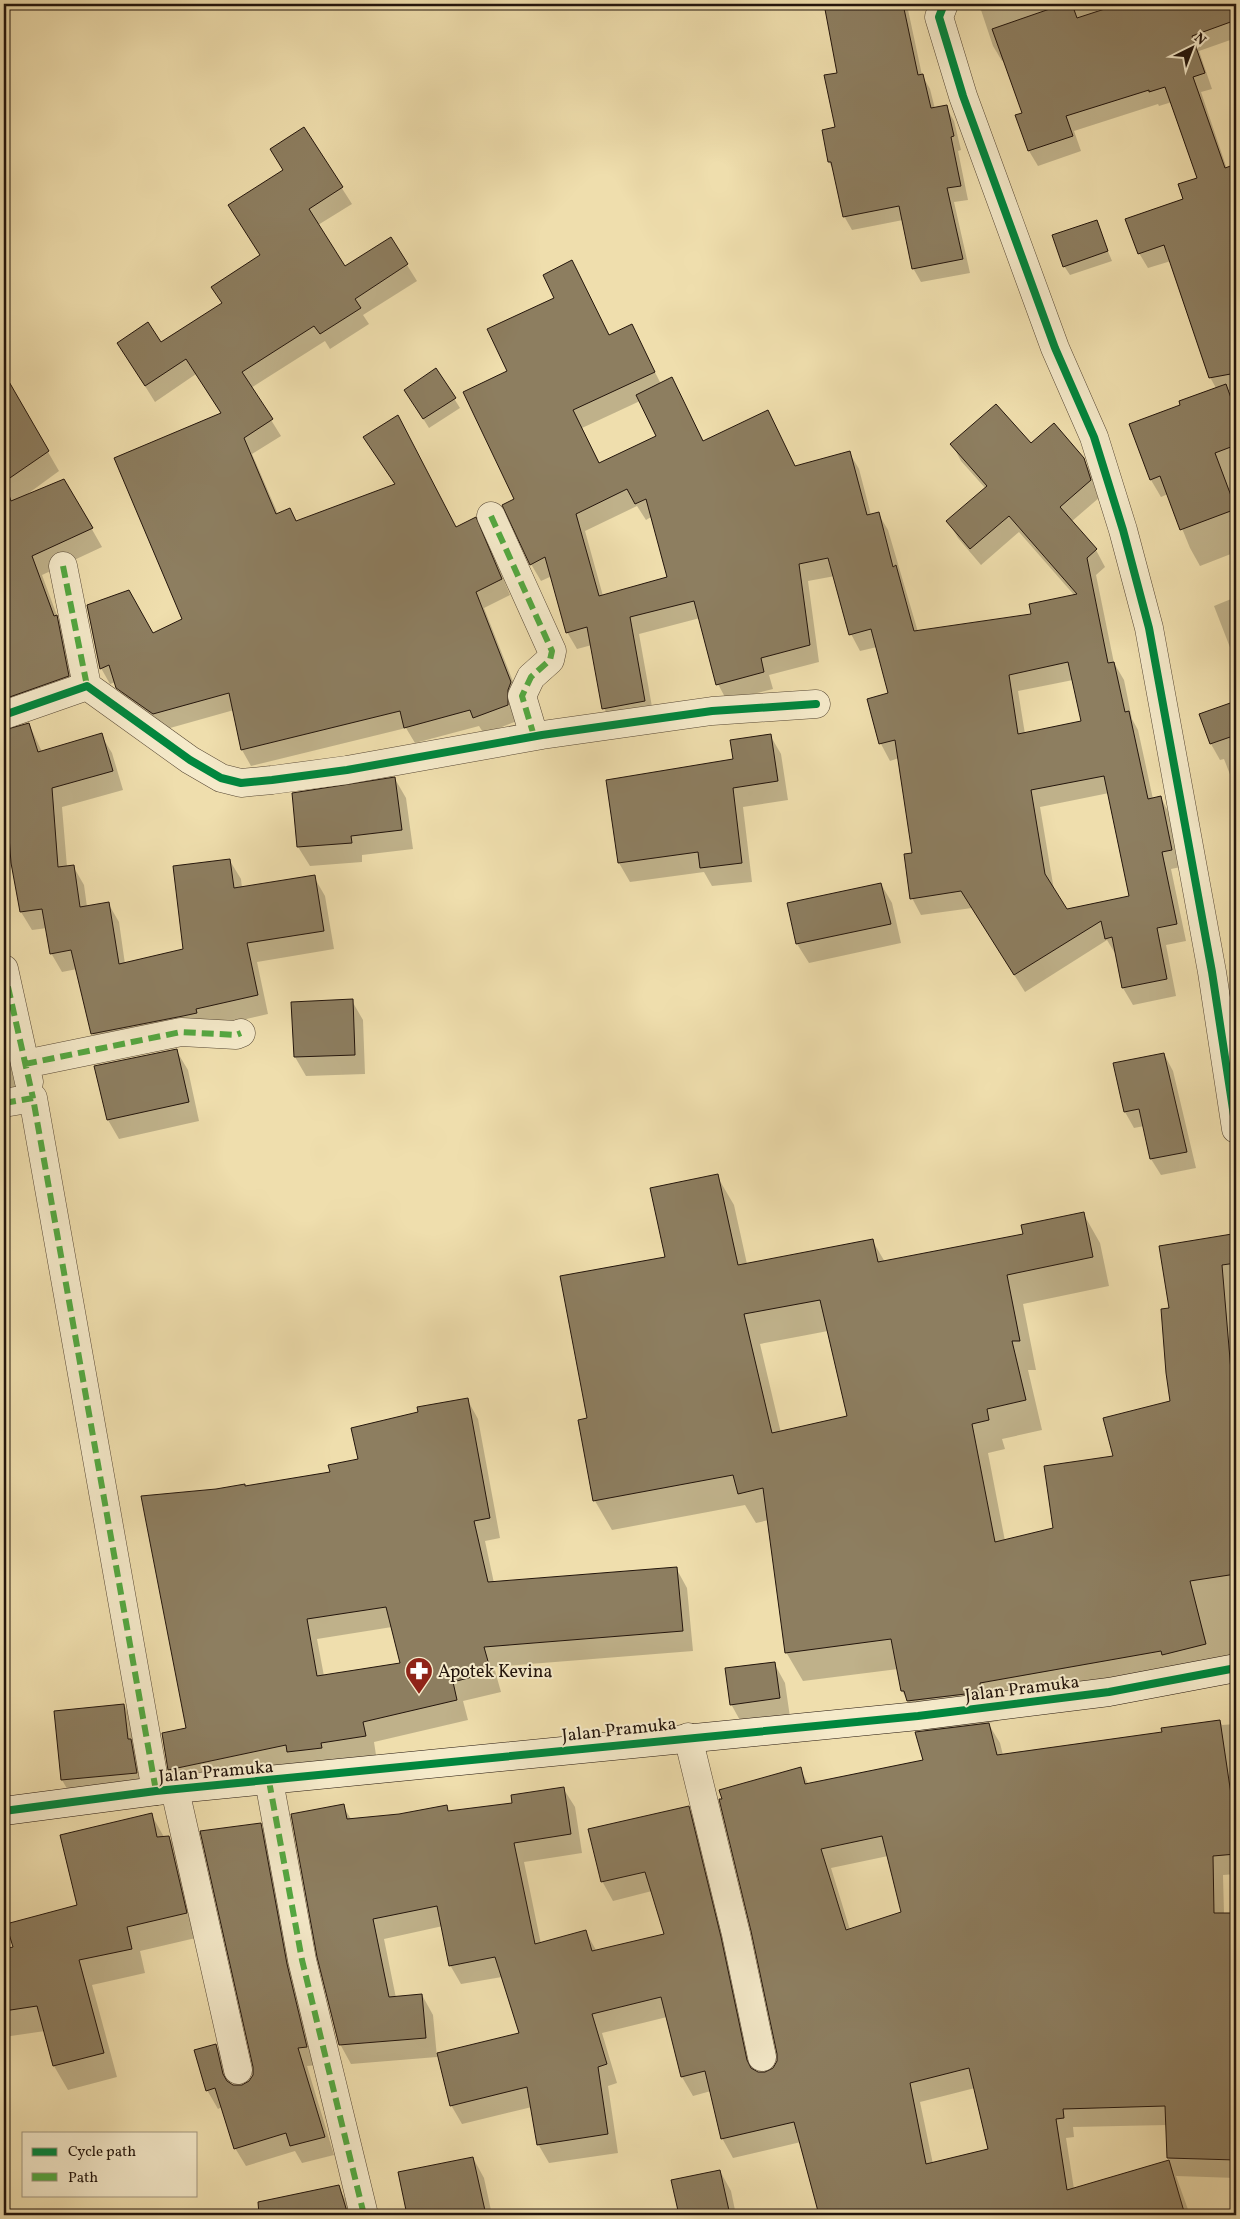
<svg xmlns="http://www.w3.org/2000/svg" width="1240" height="2219" font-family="Vollkorn,serif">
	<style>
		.shadow { fill: #0003; fill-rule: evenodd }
		.building { fill: #8d7e60; stroke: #23150c; fill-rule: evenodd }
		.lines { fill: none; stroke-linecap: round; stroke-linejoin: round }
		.street-casing { stroke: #564734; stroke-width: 29 }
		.secondary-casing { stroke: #23150c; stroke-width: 29 }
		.street { stroke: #f5eaca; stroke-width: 28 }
		.secondary { stroke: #f5eaca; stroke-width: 28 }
		.quiet { stroke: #53a941; stroke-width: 6; stroke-dasharray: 12 6; stroke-linecap: butt }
		.cycleway-casing { stroke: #f5eaca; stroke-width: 11 }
		.cycleway { stroke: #00873e; stroke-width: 8 }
		.labels { text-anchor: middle; stroke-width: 4; stroke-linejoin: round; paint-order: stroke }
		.poi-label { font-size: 18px; fill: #23150c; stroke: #f5eaca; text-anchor: start }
		.street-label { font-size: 18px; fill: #23150c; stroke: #f5eaca }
	</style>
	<rect width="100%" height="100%" fill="#efdead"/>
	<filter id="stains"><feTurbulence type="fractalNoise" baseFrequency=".004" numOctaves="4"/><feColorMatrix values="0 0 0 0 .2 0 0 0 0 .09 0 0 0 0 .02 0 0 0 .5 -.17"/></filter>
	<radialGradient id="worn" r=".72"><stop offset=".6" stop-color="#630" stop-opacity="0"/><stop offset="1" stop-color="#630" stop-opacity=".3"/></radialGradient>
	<!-- shadow -->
	<path class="shadow" d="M 840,4 L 906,4 L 907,5 L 922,75 L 930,89 L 935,109 L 946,107 L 954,121 L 961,150 L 958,151 L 968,200 L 954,202 L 970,273 L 921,282 L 913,268 L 903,220 L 852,230 L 844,216 L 834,171 L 829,162 L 837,128 L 839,74 L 826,7 Z
		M 998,4 L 1095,4 L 1098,12 L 1124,4 L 1236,4 L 1236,38 L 1199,51 L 1212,89 L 1201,92 L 1227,169 L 1236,166 L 1236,389 L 1229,391 L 1236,406 L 1236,552 L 1200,566 L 1190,548 L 1168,494 L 1161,497 L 1151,480 L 1182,405 L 1216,388 L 1211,379 L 1171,261 L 1148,268 L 1139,253 L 1185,199 L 1199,178 L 1172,102 L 1159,106 L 1158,104 L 1074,131 L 1081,151 L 1038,166 L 1029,151 L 1017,116 L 1023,114 L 1004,60 L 1002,61 L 993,46 L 981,10 Z
		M 304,129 L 352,204 L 318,225 L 345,268 L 390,238 L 417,281 L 363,315 L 369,324 L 330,349 L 325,341 L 251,388 L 281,436 L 252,454 L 278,514 L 290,509 L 297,522 L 395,485 L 365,438 L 456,528 L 475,519 L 485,535 L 510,595 L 484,608 L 520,699 L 517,721 L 484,734 L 479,726 L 415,743 L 406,728 L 251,766 L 242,750 L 234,710 L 163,730 L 127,704 L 116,682 L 110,684 L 101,668 L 153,635 L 184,619 L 222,414 L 196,374 L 155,402 L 118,343 L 161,343 L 223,304 L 261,256 L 284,171 Z
		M 1096,222 L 1112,261 L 1070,275 L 1064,266 Z
		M 572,262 L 610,336 L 631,325 L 661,384 L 671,379 L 704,442 L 767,411 L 796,467 L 849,452 L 859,469 L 871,515 L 878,513 L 888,530 L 918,632 L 1033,615 L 1075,596 L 1019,532 L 981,565 L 958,538 L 948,521 L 986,489 L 961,461 L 952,444 L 1031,445 L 1083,459 L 1093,476 L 1100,497 L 1071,522 L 1096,550 L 1105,567 L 1096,575 L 1114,663 L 1124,680 L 1132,719 L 1138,730 L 1153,799 L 1161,798 L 1170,815 L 1181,867 L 1171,869 L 1186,941 L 1166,945 L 1176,996 L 1133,1005 L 1123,988 L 1116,955 L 1107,940 L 1025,992 L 972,908 L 921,915 L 912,898 L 914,854 L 899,758 L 890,761 L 881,744 L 869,700 L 890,694 L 877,647 L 860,651 L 851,634 L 835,576 L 808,581 L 819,662 L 769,675 L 773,689 L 727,701 L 718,684 L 700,618 L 639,634 L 654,718 L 613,725 L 604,708 L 592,645 L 577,649 L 567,632 L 552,576 L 541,581 L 531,564 L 516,499 L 509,372 L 555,298 ZM 640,401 L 657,436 L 600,464 L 582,428 ZM 637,506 L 646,520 L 651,517 L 669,577 L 603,596 L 585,531 ZM 1073,680 L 1082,722 L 1025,734 L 1018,691 ZM 1109,793 L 1130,897 L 1067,910 L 1054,890 L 1040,807 Z
		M 436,370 L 460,408 L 429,428 L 411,399 Z
		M 4,395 L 6,400 L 15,395 L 59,471 L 22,498 L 64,480 L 102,547 L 42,575 L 59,621 L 67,635 L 79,695 L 4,723 Z
		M 1236,597 L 1236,663 L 1214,606 Z
		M 1236,702 L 1236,790 L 1224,759 L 1220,760 L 1211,744 L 1200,715 Z
		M 29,724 L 42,752 L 101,735 L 112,753 L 123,790 L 62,807 L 67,867 L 73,866 L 84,885 L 87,907 L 108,903 L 119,922 L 125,964 L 184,950 L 230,861 L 241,879 L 242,888 L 314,877 L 325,896 L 334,949 L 257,962 L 268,1014 L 103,1053 L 93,1034 L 77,969 L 62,972 L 51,953 L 47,928 L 32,930 L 21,912 L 8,808 L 4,801 L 4,731 Z
		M 770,735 L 781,754 L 788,800 L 743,807 L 752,882 L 712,886 L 704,872 L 630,882 L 619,863 L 735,761 Z
		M 395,779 L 406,798 L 413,849 L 362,855 L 362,862 L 310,866 L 298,847 Z
		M 881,884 L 892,903 L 901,943 L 809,963 L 797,944 Z
		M 352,1001 L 363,1020 L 365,1074 L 306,1076 L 295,1057 Z
		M 4,1035 L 16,1091 L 4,1093 Z
		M 176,1050 L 188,1070 L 199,1121 L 119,1139 L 108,1120 L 96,1067 Z
		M 1164,1054 L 1173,1071 L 1196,1168 L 1161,1175 L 1151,1159 L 1144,1126 L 1134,1128 L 1125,1112 L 1115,1064 Z
		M 717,1176 L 734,1205 L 747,1264 L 872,1240 L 885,1262 L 1025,1235 L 1083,1213 L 1100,1243 L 1109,1286 L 1023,1304 L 1036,1370 L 1028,1370 L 1042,1430 L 1002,1439 L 1005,1449 L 988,1453 L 1005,1541 L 1055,1529 L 1114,1457 L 1172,1402 L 1170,1310 L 1231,1236 L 1236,1245 L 1236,1670 L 996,1712 L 998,1721 L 988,1723 L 1000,1743 L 1003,1755 L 1163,1733 L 1220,1721 L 1222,1725 L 1236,1724 L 1236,1874 L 1223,1875 L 1224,1914 L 1236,1914 L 1236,2178 L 1176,2176 L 1190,2215 L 820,2215 L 801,2142 L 733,2158 L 722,2138 L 711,2091 L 693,2096 L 682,2077 L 667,2017 L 602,2033 L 617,2083 L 608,2086 L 618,2153 L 549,2163 L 538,2144 L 532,2107 L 462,2124 L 451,2105 L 520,2034 L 502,1977 L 461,1984 L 450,1965 L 443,1926 L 384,1939 L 396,1998 L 422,1995 L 433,2015 L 437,2057 L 351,2064 L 340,2044 L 343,1806 L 351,1819 L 399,1815 L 446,1807 L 449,1813 L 513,1804 L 563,1788 L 575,1807 L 582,1853 L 524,1862 L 541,1944 L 585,1931 L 596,1950 L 666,1935 L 652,1891 L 613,1901 L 602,1881 L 688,1808 L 699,1827 L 731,1958 L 755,2072 L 766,2073 L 774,2069 L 778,2062 L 800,1769 L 809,1785 L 924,1761 L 926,1732 L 902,1691 L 898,1669 L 803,1681 L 786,1652 L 769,1520 L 756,1523 L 745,1505 L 612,1530 L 595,1501 L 589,1419 L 666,1258 ZM 828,1331 L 849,1417 L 781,1433 L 760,1344 ZM 888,1856 L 902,1913 L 850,1930 L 831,1868 ZM 975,2088 L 989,2150 L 933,2164 L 920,2102 ZM 1167,2125 L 1168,2157 L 1170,2161 L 1074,2189 L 1066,2138 L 1074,2137 L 1073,2127 Z
		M 467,1399 L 478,1419 L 500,1538 L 485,1541 L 494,1583 L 676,1568 L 687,1588 L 693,1651 L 494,1667 L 501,1692 L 463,1701 L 468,1720 L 374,1742 L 376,1755 L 181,1789 L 169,1769 L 188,1729 L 246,1488 L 331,1473 L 360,1460 L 419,1413 ZM 392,1627 L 401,1664 L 324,1676 L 317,1639 Z
		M 774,1663 L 785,1683 L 790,1717 L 742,1724 L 731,1704 Z
		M 124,1705 L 135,1725 L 147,1792 L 73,1799 L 62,1780 Z
		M 4,1740 L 8,1784 L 4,1785 Z
		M 151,1814 L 164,1837 L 169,1837 L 183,1861 L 200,1937 L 140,1951 L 145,1973 L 92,1985 L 117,2077 L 68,2090 L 54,2066 L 45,2031 L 4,2037 L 4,1950 L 14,1948 L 78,1906 Z
		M 260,1824 L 271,1843 L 317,2065 L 307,2066 L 334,2155 L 302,2163 L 295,2151 L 246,2166 L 235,2148 L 222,2107 L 218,2109 L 207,2090 L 216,2045 L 226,2064 L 231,2085 L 242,2086 L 250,2082 L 254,2076 Z
		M 473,2158 L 484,2178 L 492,2215 L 408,2215 L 399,2173 Z
		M 720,2171 L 731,2191 L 736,2215 L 680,2215 L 678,2205 Z
		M 338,2186 L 349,2206 L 352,2215 L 261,2214 Z"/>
	<!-- building -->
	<path class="building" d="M 824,4 L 903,4 L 918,75 L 923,74 L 931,108 L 947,105 L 954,136 L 951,137 L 961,186 L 947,188 L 963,259 L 912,269 L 899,206 L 843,217 L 831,162 L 828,162 L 822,130 L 835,127 L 824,75 L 837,73 Z
		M 1064,4 L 1072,4 L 1077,18 L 1120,4 L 1236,4 L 1236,20 L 1192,36 L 1205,73 L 1193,77 L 1225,168 L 1236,164 L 1236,373 L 1209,378 L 1164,245 L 1138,254 L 1125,219 L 1183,199 L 1178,184 L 1197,178 L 1165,87 L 1149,92 L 1149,90 L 1066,116 L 1073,136 L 1028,151 L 1015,115 L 1022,113 L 992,29 Z
		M 304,127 L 343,187 L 309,209 L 345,266 L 391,237 L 408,264 L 355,299 L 361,308 L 320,334 L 314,326 L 242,372 L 273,419 L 244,438 L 276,514 L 290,508 L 296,521 L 395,484 L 363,437 L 398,415 L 456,527 L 476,517 L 502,579 L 476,592 L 511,682 L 508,690 L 508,705 L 473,718 L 470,710 L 404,728 L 400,711 L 241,750 L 229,693 L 153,714 L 116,688 L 109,665 L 100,669 L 87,605 L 129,590 L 153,633 L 182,619 L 114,458 L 221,413 L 186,359 L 145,386 L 117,343 L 148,322 L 161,342 L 222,303 L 211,287 L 260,255 L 228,205 L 283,170 L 270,149 Z
		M 1097,220 L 1108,251 L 1063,267 L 1052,235 Z
		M 572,260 L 609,335 L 632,324 L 655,372 L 573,410 L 599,463 L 656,436 L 636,395 L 672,377 L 703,441 L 768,410 L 795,466 L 850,451 L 867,515 L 879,512 L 893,567 L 896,565 L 914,631 L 1031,614 L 1029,604 L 1077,594 L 1009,516 L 970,549 L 946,521 L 987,486 L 950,444 L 996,404 L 1031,443 L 1054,423 L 1084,458 L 1091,480 L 1060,507 L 1097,549 L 1087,558 L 1108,663 L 1114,662 L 1125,712 L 1129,711 L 1148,799 L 1161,796 L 1172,850 L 1162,852 L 1177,924 L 1157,928 L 1167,979 L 1122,988 L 1112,937 L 1105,939 L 1101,921 L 1014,975 L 961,891 L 910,899 L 904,854 L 912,853 L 895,740 L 879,744 L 867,699 L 888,693 L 871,629 L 849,635 L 828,558 L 799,564 L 810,645 L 761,658 L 764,672 L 716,685 L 694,601 L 630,617 L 645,701 L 602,709 L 587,627 L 566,633 L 545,557 L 530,565 L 502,505 L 514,499 L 463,392 L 507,371 L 487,329 L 554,298 L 543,275 ZM 627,489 L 635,504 L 646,499 L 667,577 L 599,596 L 576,514 ZM 1068,662 L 1081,721 L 1018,734 L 1009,675 ZM 1104,776 L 1129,896 L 1067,909 L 1045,874 L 1031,790 Z
		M 436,368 L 456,398 L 423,419 L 404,390 Z
		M 4,373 L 49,451 L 4,482 Z
		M 1226,384 L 1236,412 L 1236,445 L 1215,453 L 1236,509 L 1180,530 L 1160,476 L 1150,480 L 1129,424 L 1180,405 L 1179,401 Z
		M 64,479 L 93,528 L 32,556 L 54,616 L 57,615 L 69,676 L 4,699 L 4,489 L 7,489 L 11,501 Z
		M 1236,701 L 1236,735 L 1210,744 L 1199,714 Z
		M 29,723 L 38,752 L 102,733 L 113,771 L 52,788 L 58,867 L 74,865 L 80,907 L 109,902 L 119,964 L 183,949 L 173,866 L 230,859 L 234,888 L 315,875 L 324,931 L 247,943 L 258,995 L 196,1009 L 197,1013 L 183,1016 L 91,1034 L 71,950 L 50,954 L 42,909 L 20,912 L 11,863 L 4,769 L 4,730 Z
		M 771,734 L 778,781 L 733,788 L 742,863 L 700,868 L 698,852 L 618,863 L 606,780 L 733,759 L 730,740 Z
		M 395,777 L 402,830 L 351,836 L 352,843 L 297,847 L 292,793 Z
		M 881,883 L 891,924 L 796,944 L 787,903 Z
		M 353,999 L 355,1055 L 294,1057 L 291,1002 Z
		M 177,1049 L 189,1102 L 107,1120 L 94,1066 Z
		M 1164,1053 L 1187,1152 L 1150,1159 L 1139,1109 L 1124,1112 L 1113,1063 Z
		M 718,1174 L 738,1265 L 873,1239 L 878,1262 L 1023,1234 L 1021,1225 L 1084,1212 L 1093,1257 L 1007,1275 L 1020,1341 L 1012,1341 L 1026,1400 L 987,1409 L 989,1420 L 972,1424 L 995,1542 L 1053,1528 L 1044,1466 L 1113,1456 L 1103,1418 L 1170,1401 L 1166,1373 L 1161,1309 L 1169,1308 L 1159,1246 L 1232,1234 L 1236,1263 L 1222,1265 L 1231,1371 L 1236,1370 L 1236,1574 L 1190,1581 L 1206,1644 L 1162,1655 L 1161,1651 L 980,1683 L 982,1692 L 907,1701 L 904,1691 L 901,1691 L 891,1639 L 785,1653 L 763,1488 L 738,1494 L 733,1475 L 593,1501 L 578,1420 L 587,1418 L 560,1276 L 665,1257 L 650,1188 ZM 820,1300 L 847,1416 L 772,1433 L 744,1314 Z
		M 468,1398 L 490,1518 L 474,1521 L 488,1582 L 677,1567 L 683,1631 L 484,1647 L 491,1672 L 453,1682 L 457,1700 L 363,1722 L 366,1736 L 321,1743 L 322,1748 L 287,1752 L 286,1745 L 168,1770 L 162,1733 L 186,1728 L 141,1496 L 216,1489 L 245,1484 L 245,1486 L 330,1472 L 328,1465 L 358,1459 L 351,1428 L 418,1412 L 417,1407 ZM 386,1607 L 400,1663 L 317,1676 L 307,1619 Z
		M 775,1662 L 780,1698 L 730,1705 L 725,1668 Z
		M 124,1704 L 128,1739 L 131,1739 L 137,1773 L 61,1780 L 54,1711 Z
		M 1220,1720 L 1232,1801 L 1236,1801 L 1236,1854 L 1213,1856 L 1214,1913 L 1236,1913 L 1236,2160 L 1167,2158 L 1165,2106 L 1063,2109 L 1064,2118 L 1056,2119 L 1067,2190 L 1169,2160 L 1185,2215 L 819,2215 L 794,2122 L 721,2139 L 705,2071 L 681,2077 L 661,1997 L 592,2014 L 607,2064 L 598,2067 L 608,2134 L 537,2145 L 527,2087 L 450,2106 L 437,2053 L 519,2033 L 495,1957 L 449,1966 L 437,1906 L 373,1919 L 389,1997 L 422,1994 L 426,2038 L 339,2045 L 317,1957 L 291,1814 L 344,1804 L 347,1819 L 399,1814 L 447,1805 L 448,1811 L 512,1803 L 511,1795 L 564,1787 L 571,1834 L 514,1843 L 535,1944 L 586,1930 L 592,1951 L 664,1934 L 645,1872 L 601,1882 L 588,1829 L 689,1806 L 721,1937 L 747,2060 L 751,2068 L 758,2072 L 765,2072 L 773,2068 L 777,2061 L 777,2054 L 751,1931 L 719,1799 L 722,1799 L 719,1790 L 801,1767 L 805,1784 L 923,1760 L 915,1732 L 989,1723 L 997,1755 L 1162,1732 L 1161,1728 ZM 882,1836 L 901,1912 L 846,1930 L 821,1849 ZM 969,2068 L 988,2149 L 926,2164 L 910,2083 Z
		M 152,1813 L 157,1837 L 169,1836 L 187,1913 L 127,1927 L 132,1949 L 79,1960 L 104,2053 L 53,2066 L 37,2006 L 4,2011 L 4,1949 L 13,1947 L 6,1924 L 77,1905 L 60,1835 Z
		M 261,1823 L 287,1964 L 307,2047 L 298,2048 L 325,2137 L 290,2146 L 286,2133 L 234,2149 L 215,2088 L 206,2091 L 194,2050 L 216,2044 L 223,2074 L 227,2081 L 233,2085 L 242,2085 L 249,2081 L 253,2075 L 253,2067 L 200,1831 Z
		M 473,2157 L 486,2215 L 407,2215 L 398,2172 Z
		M 720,2170 L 730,2215 L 679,2215 L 671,2180 Z
		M 339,2185 L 348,2215 L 259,2215 L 258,2202 Z"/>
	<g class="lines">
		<defs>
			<path id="street" d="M 944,4 L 939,17 L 963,96 L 1055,348 L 1094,437 L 1123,530 L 1149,628 L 1212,972 L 1236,1129
				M 491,516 L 552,651 L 550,660 L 531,677 L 522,696 L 534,736
				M 63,566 L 87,686
				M 4,715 L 87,686 L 190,760 L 221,778 L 241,783 L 272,780 L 347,770 L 542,735 L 712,711 L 816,704
				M 4,969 L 29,1082
				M 25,1064 L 181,1032 L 236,1035 L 241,1033
				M 4,1103 L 33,1098 L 156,1791
				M 688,1737 L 736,1934 L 762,2057
				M 269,1781 L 302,1960 L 364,2215
				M 175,1790 L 238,2070"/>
			<path id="secondary" d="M 4,1811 L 156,1791 L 918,1716 L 1109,1692 L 1236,1668"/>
		</defs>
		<!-- street casing -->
		<use href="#street" class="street-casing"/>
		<!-- secondary casing -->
		<use href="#secondary" class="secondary-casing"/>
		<!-- street -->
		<use href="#street" class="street"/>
		<!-- secondary -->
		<use href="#secondary" class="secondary"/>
		<!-- quiet -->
		<path class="quiet" d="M 491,516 L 552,651 L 550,660 L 531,677 L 522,696 L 534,736
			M 63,566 L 87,686
			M 4,969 L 33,1098
			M 25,1064 L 181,1032 L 236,1035 L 241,1033
			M 4,1103 L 33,1098 L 156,1791
			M 269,1781 L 302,1960 L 364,2215"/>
		<defs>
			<path id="cycleway" d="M 944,4 L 939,17 L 963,96 L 1055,348 L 1094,437 L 1123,530 L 1149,628 L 1212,972 L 1236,1129
				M 4,715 L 87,686 L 190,760 L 221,778 L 241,783 L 272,780 L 347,770 L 542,735 L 712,711 L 816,704
				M 4,1811 L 156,1791 L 918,1716 L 1109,1692 L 1236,1668"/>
		</defs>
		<!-- cycleway casing -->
		<use href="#cycleway" class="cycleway-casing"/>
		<!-- cycleway -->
		<use href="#cycleway" class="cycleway"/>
	</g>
	<!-- icons -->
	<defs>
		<symbol id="pharmacy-pin" viewBox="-11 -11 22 30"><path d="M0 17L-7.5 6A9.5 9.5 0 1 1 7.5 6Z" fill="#8f2418" stroke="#f5eaca"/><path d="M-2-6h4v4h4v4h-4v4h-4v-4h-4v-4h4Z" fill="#fff"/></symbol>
	</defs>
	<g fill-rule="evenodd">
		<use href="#pharmacy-pin" x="403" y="1655" width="32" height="43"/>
	</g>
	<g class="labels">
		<!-- poi labels -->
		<g class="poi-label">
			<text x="438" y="1677">Apotek Kevina</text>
		</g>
		<!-- street labels -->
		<g class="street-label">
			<text transform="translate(1022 1688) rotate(-7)" y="6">Jalan Pramuka</text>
			<text transform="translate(619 1729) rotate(-6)" y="6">Jalan Pramuka</text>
			<text transform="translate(216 1771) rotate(-5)" y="6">Jalan Pramuka</text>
		</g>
	</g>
	<!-- margin -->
	<rect width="1240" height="2219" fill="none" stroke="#efdead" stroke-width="20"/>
	<rect x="5" y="5" width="1230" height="2209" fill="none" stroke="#23150c" stroke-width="2.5"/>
	<rect x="10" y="10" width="1220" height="2199" fill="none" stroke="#23150c"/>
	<!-- legend -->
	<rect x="22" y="2132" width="175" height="65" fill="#f5eaca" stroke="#a1957e"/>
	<rect x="32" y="2148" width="25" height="8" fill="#00873e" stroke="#a1957e"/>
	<text x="68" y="2156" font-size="15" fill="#23150c">Cycle path</text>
	<rect x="32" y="2173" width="25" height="8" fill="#53a941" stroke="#a1957e"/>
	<text x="68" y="2182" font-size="15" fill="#23150c">Path</text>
	<!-- north arrow -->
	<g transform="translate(1192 48) rotate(42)" stroke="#f5eaca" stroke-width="4" paint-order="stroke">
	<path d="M0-4L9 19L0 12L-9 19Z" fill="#23150c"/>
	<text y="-8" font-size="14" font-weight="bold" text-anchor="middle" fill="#23150c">N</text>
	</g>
	<rect width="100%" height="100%" filter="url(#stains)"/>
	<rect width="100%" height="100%" fill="url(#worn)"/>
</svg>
